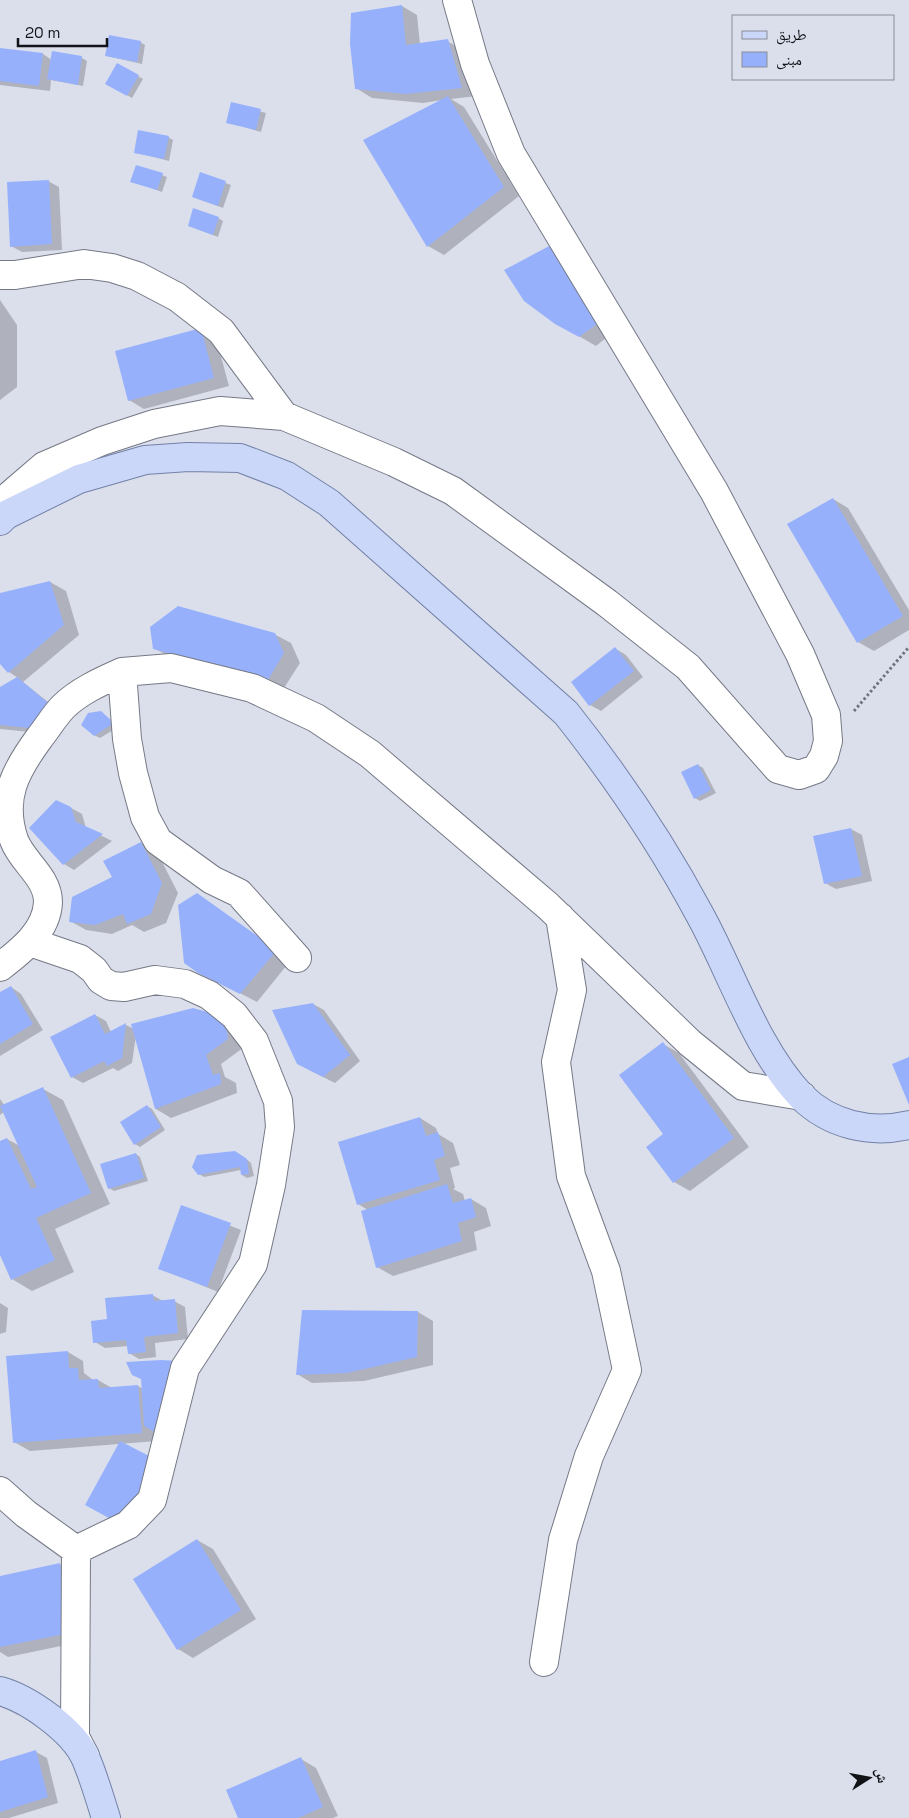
<svg xmlns="http://www.w3.org/2000/svg" width="909" height="1818" font-family="'Space Grotesk','Noto Naskh Arabic',sans-serif">
	<style>
		.shadow { fill: #0003 }
		.building { fill: #96b0fc }
		.lines { fill: none; stroke-linecap: round; stroke-linejoin: round }
		.minor-casing { stroke: #757985; stroke-width: 30 }
		.major-casing { stroke: #7381a7; stroke-width: 30 }
		.path { stroke: #70737b; stroke-width: 3; stroke-dasharray: 2.5 2.5; stroke-linecap: butt }
		.minor { stroke: #fff; stroke-width: 28 }
		.major { stroke: #cbd7f8; stroke-width: 28 }
	</style>
	<rect width="100%" height="100%" fill="#dbdfec"/>
	<!-- shadow -->
	<path class="shadow" d="M 402,6 L 417,15 L 420,44 L 447,41 L 463,50 L 477,96 L 451,99 L 464,107 L 519,196 L 444,255 L 428,246 L 364,141 L 442,100 L 423,103 L 372,98 L 356,88 Z
		M 140,42 L 145,45 L 142,64 L 107,56 Z
		M 0,49 L 43,54 L 52,60 L 53,52 L 82,58 L 87,61 L 83,86 L 51,80 L 50,91 L 0,85 Z
		M 118,64 L 143,79 L 132,98 L 107,83 Z
		M 232,104 L 266,113 L 261,132 L 227,122 Z
		M 168,137 L 173,140 L 169,161 L 135,152 Z
		M 201,174 L 231,185 L 223,208 L 193,197 Z
		M 162,175 L 167,177 L 162,192 L 132,181 Z
		M 48,181 L 59,187 L 62,250 L 22,252 L 11,246 Z
		M 218,218 L 223,221 L 218,237 L 189,226 Z
		M 553,245 L 612,333 L 596,346 L 556,323 Z
		M 0,300 L 17,325 L 17,387 L 0,400 Z
		M 201,329 L 216,338 L 229,386 L 144,409 L 129,400 Z
		M 833,499 L 848,508 L 909,610 L 909,630 L 874,651 L 858,642 Z
		M 50,582 L 66,591 L 79,635 L 23,682 L 63,714 L 50,734 L 0,729 L 0,689 L 18,678 L 9,672 L 0,662 L 0,595 Z
		M 274,634 L 291,643 L 300,663 L 284,688 L 170,657 L 154,648 Z
		M 616,649 L 626,655 L 643,677 L 601,711 L 590,705 Z
		M 101,712 L 118,727 L 100,738 L 94,735 Z
		M 698,765 L 703,768 L 716,793 L 700,801 L 695,798 Z
		M 71,808 L 82,814 L 86,828 L 112,841 L 74,870 L 64,864 Z
		M 851,829 L 862,835 L 872,881 L 836,889 L 825,883 Z
		M 141,843 L 157,852 L 178,893 L 166,923 L 144,932 L 132,925 L 112,934 L 86,930 L 70,921 L 113,877 Z
		M 197,894 L 291,960 L 257,1002 L 199,972 Z
		M 11,987 L 21,994 L 43,1030 L 0,1056 L 0,994 Z
		M 313,1004 L 324,1010 L 360,1061 L 335,1083 L 309,1070 Z
		M 95,1015 L 106,1021 L 111,1032 L 126,1025 L 134,1029 L 224,1018 L 243,1048 L 221,1064 L 225,1077 L 236,1083 L 237,1093 L 171,1118 L 156,1109 L 136,1035 L 132,1063 L 118,1071 L 113,1068 L 83,1083 L 72,1077 Z
		M 663,1044 L 679,1053 L 749,1147 L 690,1191 L 674,1182 L 648,1147 L 665,1134 Z
		M 43,1089 L 63,1100 L 110,1204 L 55,1229 L 74,1272 L 32,1291 L 12,1279 L 0,1253 L 0,1142 L 7,1139 L 20,1146 L 4,1112 L 0,1115 L 0,1099 L 5,1106 Z
		M 147,1106 L 152,1109 L 165,1130 L 140,1147 L 135,1144 Z
		M 420,1118 L 436,1128 L 438,1134 L 453,1143 L 460,1165 L 450,1168 L 455,1188 L 453,1189 L 463,1194 L 465,1201 L 471,1199 L 486,1208 L 491,1226 L 474,1232 L 477,1250 L 393,1276 L 377,1267 L 368,1210 L 358,1204 Z
		M 136,1154 L 140,1157 L 148,1181 L 114,1191 L 109,1188 Z
		M 241,1155 L 251,1163 L 254,1176 L 247,1178 L 242,1175 L 241,1170 L 204,1177 L 199,1174 Z
		M 182,1207 L 241,1230 L 218,1292 L 160,1268 Z
		M 152,1295 L 163,1301 L 174,1301 L 185,1307 L 188,1339 L 155,1343 L 156,1357 L 139,1359 L 129,1353 L 128,1346 L 105,1348 L 95,1342 L 109,1320 Z
		M 0,1303 L 8,1308 L 6,1332 L 0,1334 Z
		M 418,1312 L 433,1321 L 433,1365 L 364,1381 L 312,1383 L 297,1374 Z
		M 68,1352 L 83,1361 L 84,1373 L 93,1380 L 98,1380 L 112,1388 L 138,1386 L 143,1389 L 143,1380 L 133,1374 L 180,1362 L 157,1441 L 30,1451 L 14,1442 Z
		M 197,1540 L 213,1549 L 256,1619 L 193,1658 L 178,1649 Z
		M 59,1564 L 75,1573 L 85,1641 L 8,1657 L 0,1652 L 0,1577 Z
		M 36,1752 L 47,1758 L 58,1803 L 9,1818 L 0,1818 L 0,1763 Z
		M 301,1759 L 316,1768 L 338,1816 L 333,1818 L 239,1818 Z"/>
	<!-- building -->
	<path class="building" d="M 402,5 L 406,45 L 448,39 L 462,88 L 406,94 L 355,89 L 350,44 L 351,13 Z
		M 109,35 L 141,41 L 137,62 L 105,56 Z
		M 0,48 L 43,53 L 39,86 L 0,81 Z
		M 52,51 L 82,56 L 78,85 L 47,79 Z
		M 117,63 L 139,75 L 127,96 L 105,84 Z
		M 448,96 L 504,187 L 427,247 L 363,140 Z
		M 231,102 L 261,109 L 256,130 L 226,123 Z
		M 138,130 L 169,136 L 164,159 L 134,153 Z
		M 136,165 L 163,173 L 157,190 L 130,182 Z
		M 200,172 L 226,181 L 218,206 L 192,197 Z
		M 49,180 L 52,244 L 10,247 L 7,182 Z
		M 193,208 L 219,217 L 213,235 L 188,226 Z
		M 553,244 L 597,324 L 579,337 L 555,324 L 524,301 L 504,270 Z
		M 201,328 L 214,378 L 128,401 L 115,351 Z
		M 833,498 L 903,616 L 857,643 L 787,524 Z
		M 50,581 L 64,625 L 8,673 L 0,664 L 0,593 Z
		M 178,606 L 275,633 L 284,653 L 268,680 L 153,649 L 150,627 Z
		M 615,647 L 634,671 L 589,706 L 571,682 Z
		M 17,677 L 53,707 L 40,729 L 0,725 L 0,687 Z
		M 101,711 L 114,723 L 94,736 L 81,725 L 88,713 Z
		M 698,764 L 711,790 L 694,799 L 681,772 Z
		M 56,800 L 71,807 L 76,822 L 103,834 L 63,865 L 29,828 Z
		M 851,828 L 862,876 L 824,884 L 813,836 Z
		M 141,842 L 162,883 L 151,914 L 127,924 L 123,914 L 95,925 L 69,922 L 72,897 L 112,877 L 103,861 Z
		M 197,893 L 277,950 L 240,994 L 198,973 L 184,963 L 178,905 Z
		M 11,986 L 33,1024 L 0,1044 L 0,992 Z
		M 313,1003 L 350,1055 L 323,1077 L 297,1064 L 272,1010 Z
		M 193,1008 L 225,1017 L 228,1039 L 206,1055 L 213,1075 L 220,1073 L 221,1084 L 155,1109 L 131,1024 Z
		M 95,1014 L 105,1034 L 126,1023 L 122,1058 L 107,1066 L 104,1061 L 71,1078 L 50,1037 Z
		M 663,1042 L 734,1138 L 673,1183 L 646,1147 L 663,1134 L 619,1075 Z
		M 909,1057 L 909,1105 L 892,1064 Z
		M 43,1087 L 91,1193 L 36,1218 L 55,1260 L 11,1280 L 0,1255 L 0,1141 L 7,1138 L 31,1189 L 37,1187 L 0,1106 Z
		M 147,1105 L 161,1127 L 134,1145 L 120,1122 Z
		M 420,1117 L 426,1136 L 438,1132 L 445,1156 L 434,1160 L 440,1180 L 357,1205 L 338,1142 Z
		M 235,1151 L 247,1159 L 249,1174 L 241,1175 L 240,1167 L 198,1175 L 192,1167 L 197,1155 Z
		M 136,1153 L 144,1178 L 108,1189 L 100,1164 Z
		M 447,1184 L 453,1203 L 471,1198 L 476,1217 L 458,1223 L 462,1241 L 376,1268 L 361,1211 Z
		M 181,1205 L 231,1223 L 207,1287 L 158,1269 Z
		M 153,1294 L 154,1301 L 175,1299 L 178,1333 L 144,1337 L 146,1352 L 128,1354 L 126,1340 L 93,1343 L 91,1321 L 107,1319 L 105,1298 Z
		M 302,1310 L 418,1311 L 417,1357 L 347,1373 L 296,1375 Z
		M 68,1351 L 69,1368 L 78,1368 L 79,1380 L 98,1379 L 99,1388 L 138,1385 L 142,1433 L 13,1443 L 6,1356 Z
		M 161,1360 L 180,1361 L 167,1439 L 144,1426 L 141,1379 L 132,1375 L 126,1362 Z
		M 120,1441 L 153,1458 L 134,1516 L 116,1522 L 85,1505 Z
		M 197,1539 L 241,1610 L 177,1650 L 133,1579 Z
		M 60,1563 L 70,1633 L 0,1647 L 0,1576 Z
		M 36,1750 L 48,1797 L 0,1812 L 0,1761 Z
		M 301,1757 L 323,1807 L 298,1818 L 238,1818 L 226,1790 Z"/>
	<g class="lines">
		<defs>
			<path id="minor" d="M 0,275 L 15,275 L 84,264 L 112,268 L 137,276 L 177,297 L 221,331 L 284,416
				M 6,515 L 8,497 L 44,466 L 102,441 L 154,424 L 220,411 L 284,416 L 394,462 L 453,491 L 607,603 L 688,667 L 778,769 L 799,775 L 816,769 L 824,756 L 828,741 L 826,715 L 800,654 L 714,491 L 511,154 L 475,64 L 457,0
				M 122,672 L 171,668 L 252,688 L 316,718 L 370,754 L 548,906 L 690,1043 L 743,1086 L 802,1096
				M 30,942 L 80,959 L 94,970 L 101,980 L 111,986 L 124,987 L 155,980 L 185,984 L 209,995 L 234,1015 L 254,1041 L 278,1101 L 280,1127 L 271,1185 L 253,1264 L 185,1368 L 152,1500 L 128,1525 L 76,1550 L 75,1737 L 85,1756
				M 0,967 C 21,951 47,931 48,902 C 48,877 22,862 14,840 C 0,798 15,771 40,737 C 48,727 55,715 63,707 C 79,691 102,681 122,672 L 127,739 L 133,773 L 145,817 L 158,841 L 212,880 L 239,893 L 297,958
				M 0,1491 L 26,1514 L 76,1550
				M 544,1662 L 563,1540 L 589,1456 L 627,1370 L 606,1271 L 571,1176 L 556,1062 L 572,990 L 560,917"/>
			<path id="major" d="M 0,521 L 6,515 L 79,479 L 145,460 L 188,457 L 240,458 L 287,476 L 329,503 L 566,713 C 616,776 662,844 700,915 C 731,971 756,1049 801,1096 C 830,1125 871,1134 909,1125
				M 0,1691 C 29,1699 74,1731 86,1759 C 94,1778 100,1799 106,1818"/>
		</defs>
		<!-- minor casing -->
		<use href="#minor" class="minor-casing"/>
		<!-- major casing -->
		<use href="#major" class="major-casing"/>
		<!-- path -->
		<path class="path" d="M 854,711 L 909,647"/>
		<!-- minor -->
		<use href="#minor" class="minor"/>
		<!-- major -->
		<use href="#major" class="major"/>
	</g>
	<!-- legend -->
	<rect x="732" y="15" width="162" height="65" fill="#dbdfec" stroke="#8a8d97"/>
	<rect x="742" y="31" width="25" height="8" fill="#cbd7f8" stroke="#8a8d97"/>
	<text x="776" y="40" font-size="15" fill="#111317">طريق</text>
	<rect x="742" y="52" width="25" height="15" fill="#96b0fc" stroke="#8a8d97"/>
	<text x="776" y="65" font-size="15" fill="#111317">مبنى</text>
	<!-- north arrow -->
	<g transform="translate(869 1778) rotate(79)" stroke="#dbdfec" stroke-width="4" paint-order="stroke">
	<path d="M0-4L9 19L0 12L-9 19Z" fill="#111317"/>
	<text y="-8" font-size="14" font-weight="bold" text-anchor="middle" fill="#111317">ش</text>
	</g>
	<!-- scale -->
	<path d="M18 38v8h89v-8" fill="none" stroke="#111317" stroke-width="2.5"/>
	<text x="25" y="38" font-size="15" fill="#111317" stroke="#dbdfec" stroke-width="4" paint-order="stroke">20 m</text>
</svg>
